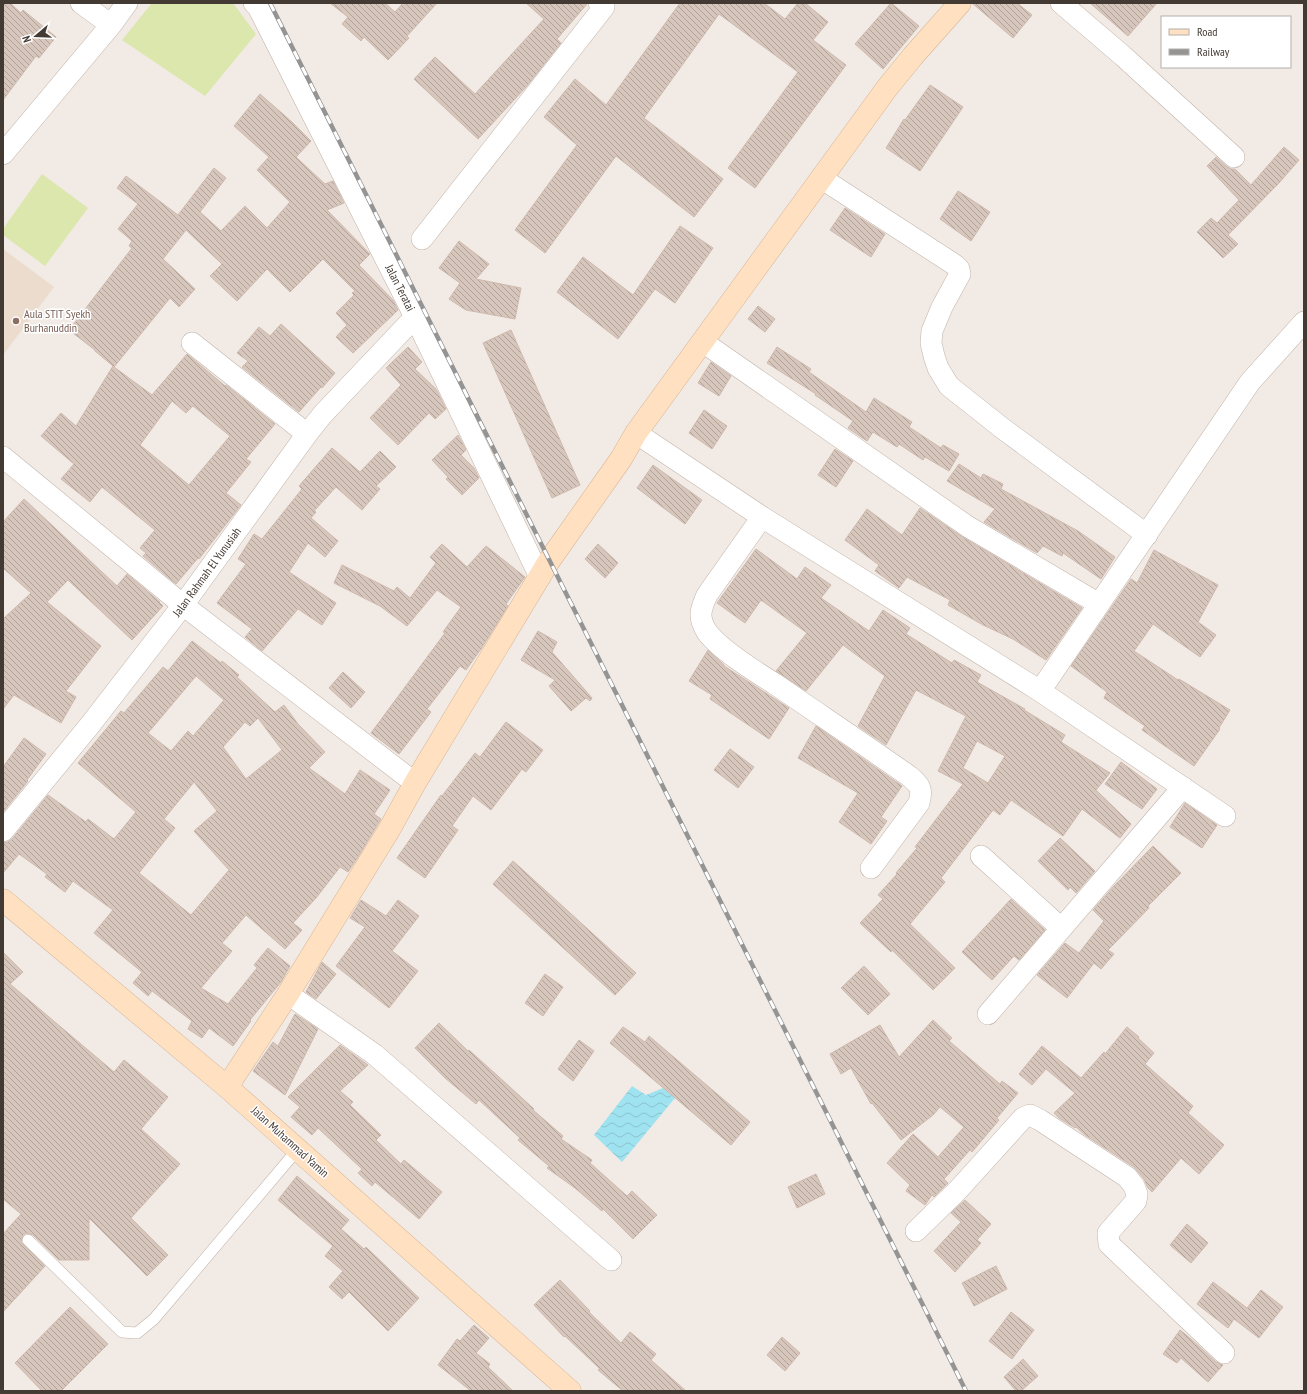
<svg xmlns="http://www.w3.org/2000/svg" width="1307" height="1394" font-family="'PT Sans Narrow',sans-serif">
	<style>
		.education { fill: #ebdcce }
		.pitch { fill: #dbe7ac }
		.water { fill: url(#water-waves) }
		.building { fill: url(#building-back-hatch); stroke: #ceb9ad; fill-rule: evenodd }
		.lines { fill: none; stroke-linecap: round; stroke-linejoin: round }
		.lane-casing { stroke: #c0b3aa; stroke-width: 12 }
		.street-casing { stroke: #c0b3aa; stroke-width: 22 }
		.secondary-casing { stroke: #d6b495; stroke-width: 23 }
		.lane { stroke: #fff; stroke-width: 11 }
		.street { stroke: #fff; stroke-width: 21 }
		.secondary { stroke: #ffe1c2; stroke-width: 22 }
		.rail-casing { stroke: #949494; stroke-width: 4.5 }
		.rail { stroke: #fff; stroke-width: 3; stroke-dasharray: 9; stroke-linecap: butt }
		.education-dot { fill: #8d6e63; stroke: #fff; stroke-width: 1.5 }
		.labels { text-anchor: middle; stroke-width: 3; stroke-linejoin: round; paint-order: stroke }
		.street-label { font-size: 12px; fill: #443a34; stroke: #fff }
		.education-label { font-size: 12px; fill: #785e54; stroke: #fff; text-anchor: start }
	</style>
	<defs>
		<pattern id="water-waves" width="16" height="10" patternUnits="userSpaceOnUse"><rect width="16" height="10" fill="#9fe3f0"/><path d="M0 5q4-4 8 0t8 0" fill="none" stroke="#8ac4ce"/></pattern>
		<pattern id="building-back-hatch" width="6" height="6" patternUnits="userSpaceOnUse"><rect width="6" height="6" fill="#d7c6bc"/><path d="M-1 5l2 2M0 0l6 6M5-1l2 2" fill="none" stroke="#b0a29a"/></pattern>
	</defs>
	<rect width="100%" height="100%" fill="#f2eae4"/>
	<!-- education -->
	<path class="education" d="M 3,249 L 54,287 L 3,355 Z"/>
	<!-- pitch -->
	<path class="pitch" d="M 152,3 L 233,3 L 256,34 L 205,96 L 122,40 Z
		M 42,174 L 88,208 L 45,266 L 3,235 L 3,229 Z"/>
	<!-- water -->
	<path class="water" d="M 632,1086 L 646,1095 L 663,1088 L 675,1098 L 622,1162 L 594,1135 Z"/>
	<!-- building -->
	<path class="building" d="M 3,3 L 10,3 L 21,13 L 23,10 L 56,37 L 39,58 L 36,56 L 3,100 Z
		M 330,3 L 385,3 L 395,12 L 403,3 L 437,3 L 407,36 L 409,38 L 388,60 L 364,37 L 361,41 L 342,24 L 348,17 Z
		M 526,3 L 587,3 L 587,4 L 557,39 L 561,43 L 526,87 L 478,139 L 414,79 L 435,57 L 475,94 L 544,19 Z
		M 680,3 L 764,3 L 785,19 L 798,3 L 805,3 L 828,22 L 813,40 L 846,65 L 755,188 L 728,168 L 798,72 L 719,14 L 644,118 L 723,179 L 694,217 L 616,156 L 545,253 L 515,230 L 577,145 L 544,117 L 575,79 L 606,105 Z
		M 891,3 L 919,26 L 883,69 L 855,44 Z
		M 972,3 L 1017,3 L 1032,15 L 1013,38 Z
		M 1090,3 L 1157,3 L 1128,36 Z
		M 930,85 L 963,107 L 920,171 L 886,148 L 904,119 L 905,120 Z
		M 260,94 L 292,122 L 311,141 L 296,157 L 325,184 L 333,181 L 344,203 L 327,210 L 370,254 L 359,265 L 393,300 L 398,310 L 353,353 L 336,337 L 347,325 L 336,313 L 354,295 L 352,293 L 355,291 L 323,259 L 290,292 L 267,269 L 237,301 L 210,276 L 222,264 L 186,230 L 163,259 L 195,289 L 179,307 L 170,298 L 114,367 L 152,395 L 187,354 L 225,386 L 226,385 L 275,424 L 246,459 L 251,462 L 226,493 L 241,505 L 199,559 L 198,558 L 176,584 L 143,556 L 146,553 L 140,548 L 155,530 L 102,487 L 90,502 L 61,479 L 74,464 L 41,436 L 61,413 L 76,426 L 113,366 L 95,351 L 95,350 L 69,330 L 132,248 L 129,246 L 132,241 L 118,229 L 138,204 L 117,188 L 126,176 L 178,215 L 214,168 L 226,178 L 200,212 L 221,231 L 245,206 L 267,228 L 290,202 L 257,170 L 269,157 L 234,126 ZM 172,401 L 186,413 L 193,406 L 230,436 L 189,485 L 140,445 Z
		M 1284,147 L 1299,160 L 1279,183 L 1228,235 L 1238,244 L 1223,258 L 1197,232 L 1211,218 L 1217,223 L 1239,200 L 1207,166 L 1216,157 L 1226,166 L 1231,169 L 1235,169 L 1251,185 Z
		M 958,191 L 990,212 L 971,241 L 940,219 Z
		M 845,208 L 885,234 L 871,257 L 830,230 Z
		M 680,226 L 713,248 L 675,303 L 655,289 L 618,339 L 557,292 L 583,257 L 633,295 Z
		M 459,241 L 489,264 L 476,279 L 521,288 L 515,319 L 466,310 L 449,299 L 460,283 L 439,268 Z
		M 758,306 L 775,319 L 765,332 L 748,319 Z
		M 281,324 L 335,373 L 322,388 L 321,387 L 299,412 L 242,367 L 248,361 L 237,353 L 259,327 L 270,336 Z
		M 511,330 L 580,485 L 552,498 L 483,343 Z
		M 408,347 L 422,362 L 415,369 L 436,389 L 446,409 L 435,419 L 429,413 L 398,445 L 370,418 L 401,385 L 386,368 Z
		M 777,347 L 811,369 L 809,372 L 866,412 L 874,398 L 912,422 L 909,427 L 941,448 L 943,445 L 959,454 L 949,471 L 925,457 L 923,460 L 899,444 L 897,447 L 873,432 L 867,441 L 848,428 L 853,421 L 815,395 L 816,394 L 767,363 Z
		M 711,362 L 731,376 L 719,396 L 698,383 Z
		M 704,410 L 727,426 L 712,449 L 689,433 Z
		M 458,435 L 466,450 L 461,455 L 474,468 L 479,478 L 462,495 L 446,479 L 448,477 L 432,460 Z
		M 332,448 L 360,472 L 380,451 L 396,467 L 376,486 L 380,489 L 362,510 L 336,487 L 314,511 L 316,512 L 311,518 L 338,541 L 325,557 L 308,543 L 289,572 L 336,603 L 322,625 L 298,609 L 262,651 L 245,637 L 252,629 L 217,603 L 246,564 L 238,559 L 254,534 L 262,539 L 302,489 L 299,486 Z
		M 835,449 L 853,461 L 836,487 L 818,475 Z
		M 959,464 L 981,478 L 983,474 L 1003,484 L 1001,489 L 1078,531 L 1115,557 L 1101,579 L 1063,553 L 1062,556 L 1043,546 L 1037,553 L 984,522 L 995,509 L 947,481 Z
		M 653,465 L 702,500 L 685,524 L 637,488 Z
		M 24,499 L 117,586 L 127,574 L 160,602 L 159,602 L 163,606 L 132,640 L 68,580 L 47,602 L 101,646 L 66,691 L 76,697 L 61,723 L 14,695 L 3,709 L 3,619 L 31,593 L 3,568 L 3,522 Z
		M 920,508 L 961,536 L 1082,608 L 1046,660 L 1013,639 L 983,625 L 948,605 L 950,600 L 907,577 L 899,588 L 875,571 L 879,565 L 845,540 L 867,509 L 902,535 Z
		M 442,544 L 467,567 L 486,546 L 525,577 L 506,604 L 508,606 L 481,649 L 466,670 L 460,666 L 427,709 L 431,712 L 399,754 L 371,733 L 445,633 L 443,632 L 461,607 L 437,590 L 407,626 L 380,606 L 334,583 L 342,565 L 394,591 L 397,587 L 410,598 L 436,563 L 430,557 Z
		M 598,544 L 618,563 L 605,578 L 585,559 Z
		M 756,549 L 797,579 L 805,567 L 831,585 L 821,598 L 869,631 L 883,610 L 910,628 L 906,634 L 952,663 L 954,660 L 981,675 L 977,682 L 1025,709 L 1024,710 L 1065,735 L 1061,742 L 1110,773 L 1096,790 L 1131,824 L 1120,838 L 1082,809 L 1063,836 L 1011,800 L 1000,815 L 993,810 L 941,878 L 945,882 L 910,924 L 955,968 L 933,990 L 892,950 L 891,952 L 860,923 L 883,899 L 878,895 L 897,874 L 896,873 L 917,848 L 915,847 L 963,784 L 938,771 L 966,716 L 916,690 L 886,745 L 858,726 L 885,676 L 843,645 L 806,691 L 776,671 L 807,633 L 761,600 L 745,623 L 717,603 ZM 977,741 L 1005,756 L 988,783 L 963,768 Z
		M 1154,550 L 1218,585 L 1198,622 L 1216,635 L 1200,657 L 1153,624 L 1134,651 L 1178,680 L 1179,679 L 1230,710 L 1219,728 L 1220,729 L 1194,766 L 1142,730 L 1145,726 L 1104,698 L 1107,692 L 1071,666 L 1131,579 L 1137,583 Z
		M 538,631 L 557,642 L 552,652 L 592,698 L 590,701 L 586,698 L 571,711 L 549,686 L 555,680 L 521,660 Z
		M 192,641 L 221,663 L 222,661 L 239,675 L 237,677 L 275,712 L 284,705 L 298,724 L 325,752 L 309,768 L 345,794 L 360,770 L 390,790 L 374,814 L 381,819 L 358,857 L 348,872 L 340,867 L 316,898 L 293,923 L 302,930 L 285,949 L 246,915 L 222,943 L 232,951 L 201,988 L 228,1004 L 257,968 L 254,965 L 268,948 L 290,966 L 281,982 L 250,1020 L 251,1021 L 233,1046 L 209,1028 L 202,1038 L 188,1029 L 192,1021 L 152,991 L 148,996 L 133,983 L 142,972 L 94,933 L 113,910 L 73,881 L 65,892 L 45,877 L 47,874 L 19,854 L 3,873 L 3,843 L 8,842 L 12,839 L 48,795 L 86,822 L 88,819 L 114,839 L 136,812 L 78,763 L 121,711 L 124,713 L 163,667 L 168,671 ZM 196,676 L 224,700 L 193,736 L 188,731 L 171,751 L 148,733 ZM 258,718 L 282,750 L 246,779 L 223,747 L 245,722 L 250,726 ZM 194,782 L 217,811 L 194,831 L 229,870 L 191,915 L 139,873 L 175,828 L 164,819 Z
		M 708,650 L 724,665 L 724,666 L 789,708 L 769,739 L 710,699 L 712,695 L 689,681 Z
		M 343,672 L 365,692 L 351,708 L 329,688 Z
		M 506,722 L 543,750 L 526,772 L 522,769 L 491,810 L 473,796 L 452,826 L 458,830 L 425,878 L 397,858 L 441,795 L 442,796 L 475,753 L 480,757 Z
		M 816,726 L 902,786 L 881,817 L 887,821 L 871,844 L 839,822 L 858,793 L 798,758 Z
		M 24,738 L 46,754 L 27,780 L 28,781 L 3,812 L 3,767 Z
		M 730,749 L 754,767 L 738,788 L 714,770 Z
		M 1121,762 L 1157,789 L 1142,809 L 1105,784 Z
		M 1185,803 L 1217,825 L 1202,848 L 1170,827 Z
		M 1060,838 L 1095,871 L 1076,893 L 1070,887 L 1068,890 L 1038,861 Z
		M 1153,846 L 1181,873 L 1148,906 L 1149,908 L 1108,950 L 1114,954 L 1101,969 L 1094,963 L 1067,998 L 1037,975 L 1065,943 L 1079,953 L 1104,921 L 1093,910 L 1115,885 Z
		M 513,861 L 636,973 L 615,995 L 493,884 Z
		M 1011,899 L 1045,930 L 1019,960 L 1014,956 L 992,980 L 962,952 Z
		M 361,900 L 386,916 L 398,900 L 419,916 L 392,951 L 418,971 L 389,1008 L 336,966 L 365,927 L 350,918 Z
		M 3,952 L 23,972 L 10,984 L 114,1072 L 124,1060 L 168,1097 L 141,1129 L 180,1164 L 131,1218 L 168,1255 L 147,1276 L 89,1218 L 89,1260 L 59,1260 L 33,1235 L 26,1233 L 23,1235 L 21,1242 L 45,1266 L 3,1312 L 3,1234 L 21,1214 L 3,1199 Z
		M 322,962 L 336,974 L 316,999 L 306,992 Z
		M 864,966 L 890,994 L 868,1015 L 841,988 Z
		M 545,974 L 563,987 L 543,1016 L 525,1003 Z
		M 295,1014 L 318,1029 L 285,1095 L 253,1071 L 273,1042 L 278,1046 Z
		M 933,1020 L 952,1038 L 949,1041 L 1000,1084 L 1002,1081 L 1018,1093 L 997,1118 L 999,1120 L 972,1152 L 970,1150 L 944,1179 L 948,1183 L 934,1197 L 932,1195 L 925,1205 L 906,1191 L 910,1185 L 887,1163 L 913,1134 L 938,1157 L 964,1127 L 940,1107 L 933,1115 L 901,1140 L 872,1103 L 871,1104 L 851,1068 L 841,1074 L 830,1054 L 880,1025 L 899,1057 Z
		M 439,1023 L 468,1051 L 469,1050 L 499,1077 L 534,1109 L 533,1110 L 563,1136 L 561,1139 L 592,1160 L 590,1163 L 627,1196 L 632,1191 L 657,1215 L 633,1239 L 603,1209 L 602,1211 L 575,1188 L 547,1168 L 549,1166 L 518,1140 L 520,1138 L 479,1100 L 476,1104 L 445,1078 L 415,1048 Z
		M 623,1027 L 645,1042 L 649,1036 L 750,1122 L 731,1145 L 610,1043 Z
		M 1127,1027 L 1139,1037 L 1138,1038 L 1154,1053 L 1145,1064 L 1193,1106 L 1188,1113 L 1224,1145 L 1199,1174 L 1181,1158 L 1152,1192 L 1148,1188 L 1144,1179 L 1134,1167 L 1085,1135 L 1076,1127 L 1075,1128 L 1059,1118 L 1054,1113 L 1075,1093 L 1046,1069 L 1032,1085 L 1019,1074 L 1042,1046 L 1081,1078 L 1104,1052 L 1105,1054 Z
		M 579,1040 L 594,1051 L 573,1081 L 558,1069 Z
		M 340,1045 L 368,1065 L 340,1091 L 353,1102 L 350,1105 L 381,1135 L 376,1140 L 401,1164 L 404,1160 L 442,1192 L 419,1219 L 375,1182 L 372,1186 L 358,1173 L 362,1169 L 318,1128 L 312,1135 L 291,1117 L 300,1107 L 288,1097 Z
		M 816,1174 L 825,1194 L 797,1208 L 788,1187 Z
		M 297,1176 L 349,1220 L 341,1229 L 364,1249 L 366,1247 L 419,1298 L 388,1331 L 349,1292 L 342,1299 L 329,1287 L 343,1271 L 325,1256 L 333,1246 L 278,1200 Z
		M 965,1200 L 991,1224 L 977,1240 L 981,1243 L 955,1272 L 934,1251 L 961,1222 L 951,1213 Z
		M 1187,1224 L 1208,1243 L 1191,1263 L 1170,1245 Z
		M 996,1266 L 1007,1289 L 974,1306 L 962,1283 Z
		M 560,1280 L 590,1311 L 589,1312 L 621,1343 L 630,1332 L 656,1354 L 651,1360 L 686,1391 L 623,1391 L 598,1370 L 600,1369 L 565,1336 L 564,1337 L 534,1305 Z
		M 1213,1282 L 1247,1308 L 1261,1290 L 1283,1307 L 1259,1338 L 1234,1319 L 1228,1328 L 1197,1304 Z
		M 70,1307 L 108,1344 L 61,1391 L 42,1391 L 15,1363 Z
		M 1011,1312 L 1034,1330 L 1012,1359 L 989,1341 Z
		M 474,1325 L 489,1338 L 476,1353 L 490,1364 L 488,1367 L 513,1391 L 471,1391 L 438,1365 L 457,1339 L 460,1341 Z
		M 1180,1330 L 1191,1339 L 1216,1362 L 1223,1365 L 1208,1382 L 1181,1358 L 1177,1363 L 1163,1354 Z
		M 782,1337 L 800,1353 L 785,1371 L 767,1355 Z
		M 1023,1359 L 1038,1376 L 1021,1391 L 1016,1391 L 1004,1377 Z"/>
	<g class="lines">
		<defs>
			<path id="lane" d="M 28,1240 L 122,1332 L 137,1333 L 154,1319 L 298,1149"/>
			<path id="street" d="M 81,3 L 111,25
				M 254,3 L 258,7 L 415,317 L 540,577
				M 1061,3 L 1123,56 L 1234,157
				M 3,154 L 111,25 L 127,3
				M 821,178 L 955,265 L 959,269 L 960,274 L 942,307 L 932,331 L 931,343 L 934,356 L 938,368 L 949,386 L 1002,428 L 1147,535
				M 422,239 L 604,7 L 599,3
				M 703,342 L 967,526 L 1099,604
				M 192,343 L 307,434
				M 636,433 L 762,517 L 1040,691 L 1225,816
				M 3,457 L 183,605 L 415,783
				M 762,517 L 707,595 C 700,610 698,618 707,632 C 720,650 756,672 775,684 C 820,715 865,745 909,776 C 920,785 923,789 919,803 L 871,868
				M 1040,691 L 1250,382 L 1304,322
				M 3,831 L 90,725 L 183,605 L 307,434 L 323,414 L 415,317
				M 981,856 L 1061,928
				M 288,994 L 374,1054 L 611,1260
				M 988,1014 L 1183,787
				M 916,1231 L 958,1190 L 1023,1118 L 1030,1115 L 1040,1120 L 1127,1177 L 1134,1186 L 1137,1194 L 1136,1201 L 1108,1233 L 1109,1244 L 1224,1353"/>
			<path id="secondary" d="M 3,900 L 227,1087 L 570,1391
				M 227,1087 L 288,994 L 389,830 L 415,783 L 549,561 L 621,459 L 636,433 L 887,88 L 913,56 L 960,3"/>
		</defs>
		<!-- lane casing -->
		<use href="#lane" class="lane-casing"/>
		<!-- street casing -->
		<use href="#street" class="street-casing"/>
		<!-- secondary casing -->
		<use href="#secondary" class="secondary-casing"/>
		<!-- lane -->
		<use href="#lane" class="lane"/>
		<!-- street -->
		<use href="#street" class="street"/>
		<!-- secondary -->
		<use href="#secondary" class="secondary"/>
		<defs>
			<path id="rail" d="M 270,3 L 966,1391"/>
		</defs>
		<!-- rail casing -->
		<use href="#rail" class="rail-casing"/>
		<!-- rail -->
		<use href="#rail" class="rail"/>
	</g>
	<!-- markers -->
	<circle class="education-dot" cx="16" cy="321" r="4"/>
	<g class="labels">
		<!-- street labels -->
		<g class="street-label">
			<text transform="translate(400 288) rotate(63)" y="4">Jalan Teratai</text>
			<text transform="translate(207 572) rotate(-54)" y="4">Jalan Rahmah El Yunusiah</text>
			<text transform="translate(290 1142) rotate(42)" y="4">Jalan Muhammad Yamin</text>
		</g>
		<!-- education labels -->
		<g class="education-label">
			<text x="24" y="318">Aula STIT Syekh<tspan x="24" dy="14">Burhanuddin</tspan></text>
		</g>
	</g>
	<!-- border -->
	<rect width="1307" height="1394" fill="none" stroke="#443a34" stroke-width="8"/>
	<!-- legend -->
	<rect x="1161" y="16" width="130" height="52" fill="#ffffff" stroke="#b4b0ae"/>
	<rect x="1169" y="29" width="20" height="6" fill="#ffe1c2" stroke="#b4b0ae"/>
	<text x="1197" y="36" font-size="12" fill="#443a34">Road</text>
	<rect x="1169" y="49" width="20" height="6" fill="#949494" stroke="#b4b0ae"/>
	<text x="1197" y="56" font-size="12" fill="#443a34">Railway</text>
	<!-- north arrow -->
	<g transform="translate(36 36) rotate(251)" stroke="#ffffff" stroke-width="3" paint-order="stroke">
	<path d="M0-3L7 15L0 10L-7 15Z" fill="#443a34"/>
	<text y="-6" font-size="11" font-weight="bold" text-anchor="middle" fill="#443a34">N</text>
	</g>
</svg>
